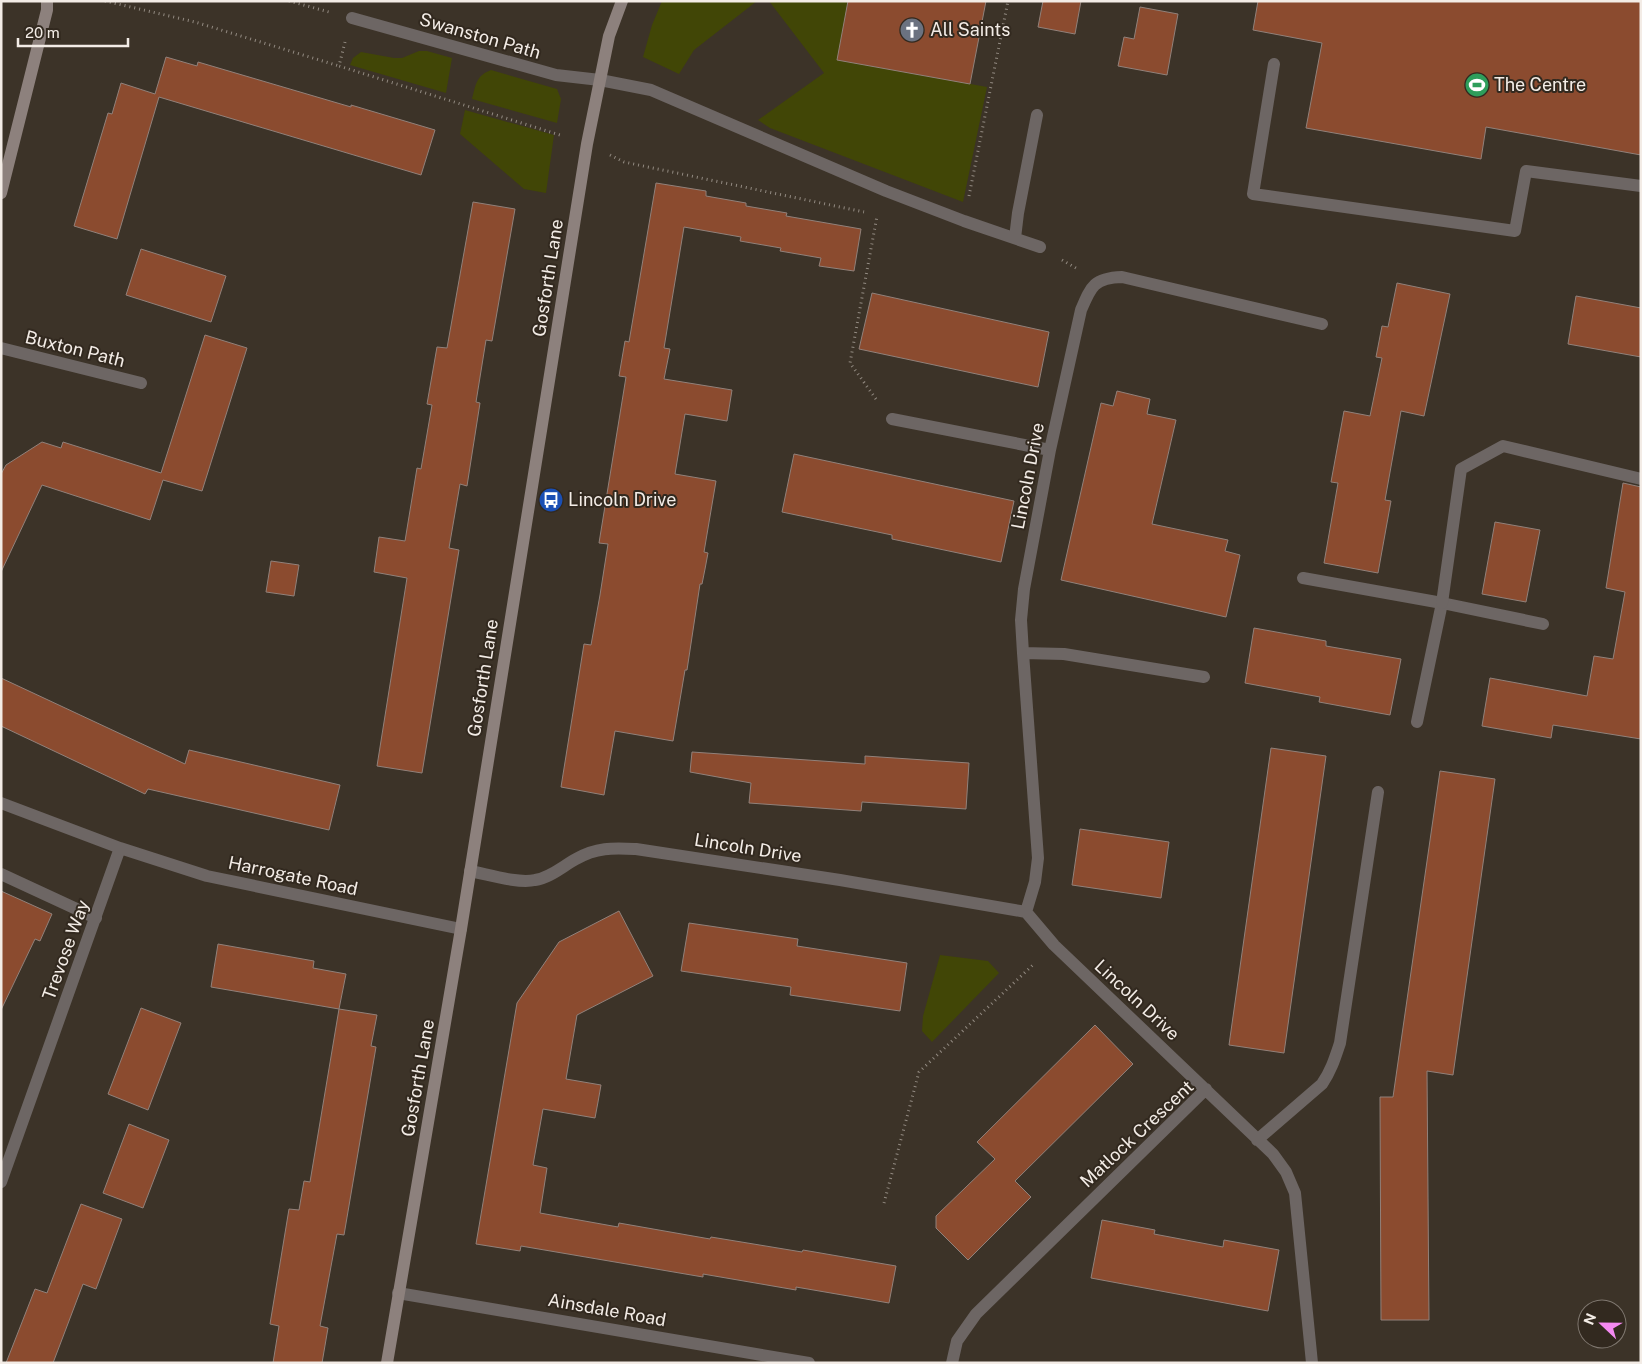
<svg xmlns="http://www.w3.org/2000/svg" width="1642" height="1364" font-family="'Public Sans',sans-serif">
	<style>
		.green { fill: #414606 }
		.building { fill: #8b4b2f; stroke: #91817a }
		.lines { fill: none; stroke-linecap: round; stroke-linejoin: round }
		.path { stroke: #938b82; stroke-width: 3; stroke-dasharray: 1 4; stroke-linecap: butt }
		.lane { stroke: #6d6664; stroke-width: 12 }
		.street { stroke: #6d6664; stroke-width: 12 }
		.secondary { stroke: #8d817d; stroke-width: 12 }
		.labels { text-anchor: middle; stroke-width: 4; stroke-linejoin: round; paint-order: stroke }
		.poi-label { font-size: 18px; fill: #f3ece6; stroke: #32291f; text-anchor: start }
		.street-label { font-size: 18px; fill: #f3ece6; stroke: #32291f }
	</style>
	<rect width="100%" height="100%" fill="#3c3328"/>
	<!-- green -->
	<path class="green" d="M 662,1 L 757,1 L 694,50 L 679,74 L 643,57 L 652,25 Z
		M 769,1 L 848,1 L 838,60 L 987,87 L 963,202 L 770,128 L 758,120 L 824,73 Z
		M 419,51 L 427,51 L 452,58 L 446,93 L 350,65 L 353,58 L 361,52 L 394,58 L 402,58 Z
		M 491,70 L 557,89 L 561,99 L 557,123 L 472,99 C 476,84 476,76 491,70 Z
		M 465,110 L 554,135 L 546,193 L 524,189 L 460,134 Z
		M 940,955 L 988,961 L 999,973 L 932,1042 L 922,1031 L 923,1016 Z"/>
	<!-- building -->
	<path class="building" d="M 848,1 L 986,1 L 970,84 L 837,60 Z
		M 1043,1 L 1081,1 L 1075,34 L 1038,27 Z
		M 1258,1 L 1641,1 L 1641,155 L 1486,127 L 1481,159 L 1306,128 L 1322,43 L 1253,30 Z
		M 1140,7 L 1178,14 L 1167,75 L 1118,66 L 1124,37 L 1134,39 Z
		M 166,57 L 197,66 L 198,62 L 351,107 L 351,105 L 435,130 L 421,175 L 159,97 L 117,239 L 74,226 L 108,113 L 112,114 L 121,83 L 155,94 Z
		M 656,183 L 706,191 L 706,196 L 746,203 L 746,206 L 787,213 L 786,216 L 861,229 L 854,271 L 819,266 L 821,258 L 780,251 L 781,248 L 740,241 L 741,237 L 684,227 L 664,348 L 670,349 L 664,379 L 732,390 L 727,421 L 685,414 L 675,474 L 716,481 L 704,552 L 708,553 L 705,569 L 702,584 L 700,584 L 687,670 L 685,670 L 673,741 L 615,731 L 604,795 L 561,787 L 584,644 L 591,645 L 600,595 L 608,544 L 599,543 L 626,377 L 619,376 L 625,341 L 629,342 Z
		M 473,202 L 515,209 L 492,341 L 486,340 L 476,402 L 480,403 L 467,486 L 460,484 L 449,548 L 459,550 L 422,773 L 377,766 L 407,578 L 374,572 L 379,537 L 405,541 L 417,468 L 421,469 L 432,405 L 427,404 L 437,347 L 447,348 Z
		M 141,249 L 226,276 L 211,322 L 126,295 Z
		M 1397,283 L 1450,294 L 1424,416 L 1401,411 L 1385,500 L 1391,501 L 1378,573 L 1324,563 L 1338,483 L 1331,482 L 1344,411 L 1370,416 L 1382,358 L 1376,357 L 1382,326 L 1388,327 Z
		M 872,293 L 1049,332 L 1038,387 L 859,349 Z
		M 1576,296 L 1641,308 L 1641,357 L 1568,344 Z
		M 205,335 L 247,348 L 202,491 L 163,480 L 150,520 L 42,485 L 1,572 L 1,474 L 6,465 L 42,442 L 61,448 L 63,442 L 161,473 Z
		M 1117,391 L 1150,399 L 1147,414 L 1176,420 L 1152,524 L 1228,540 L 1225,551 L 1240,555 L 1226,617 L 1061,580 L 1101,403 L 1113,406 Z
		M 794,454 L 1014,501 L 1001,562 L 892,539 L 892,535 L 782,512 Z
		M 1623,483 L 1641,487 L 1641,739 L 1553,725 L 1551,738 L 1482,726 L 1490,678 L 1587,696 L 1594,656 L 1613,659 L 1625,592 L 1606,588 Z
		M 1495,522 L 1540,530 L 1526,602 L 1482,594 Z
		M 271,561 L 299,565 L 294,596 L 266,592 Z
		M 1254,628 L 1326,641 L 1326,646 L 1401,659 L 1390,715 L 1319,702 L 1320,697 L 1245,683 Z
		M 1,678 L 185,764 L 189,750 L 340,785 L 329,830 L 148,789 L 145,794 L 1,726 Z
		M 1271,748 L 1326,756 L 1284,1053 L 1229,1045 Z
		M 692,752 L 865,764 L 865,756 L 969,763 L 966,809 L 862,802 L 861,811 L 749,803 L 751,783 L 690,772 Z
		M 1440,771 L 1495,779 L 1453,1075 L 1427,1071 L 1429,1320 L 1381,1320 L 1380,1097 L 1393,1097 Z
		M 1080,829 L 1169,842 L 1161,898 L 1072,885 Z
		M 1,891 L 52,914 L 40,941 L 35,939 L 1,1010 Z
		M 619,911 L 653,976 L 577,1015 L 566,1079 L 601,1085 L 598,1102 L 595,1118 L 543,1109 L 533,1165 L 547,1168 L 540,1213 L 618,1227 L 619,1223 L 710,1239 L 711,1237 L 802,1252 L 803,1250 L 896,1266 L 889,1303 L 796,1287 L 796,1290 L 703,1274 L 703,1277 L 521,1246 L 520,1251 L 476,1244 L 517,1003 L 559,942 Z
		M 689,923 L 798,939 L 797,946 L 907,963 L 900,1011 L 790,995 L 791,987 L 681,971 Z
		M 218,944 L 314,961 L 313,968 L 346,974 L 339,1009 L 211,987 Z
		M 141,1008 L 181,1023 L 148,1110 L 108,1094 Z
		M 339,1009 L 377,1015 L 371,1046 L 376,1047 L 344,1235 L 337,1234 L 320,1326 L 328,1328 L 322,1363 L 273,1363 L 279,1326 L 270,1324 L 289,1209 L 299,1210 L 304,1181 L 310,1182 Z
		M 1095,1025 L 1133,1064 L 1015,1181 L 1031,1197 L 968,1260 L 936,1228 L 936,1216 L 995,1159 L 977,1142 Z
		M 129,1124 L 169,1140 L 143,1208 L 103,1193 Z
		M 81,1204 L 122,1219 L 96,1289 L 83,1284 L 53,1363 L 6,1363 L 35,1289 L 47,1293 Z
		M 1102,1220 L 1155,1230 L 1154,1234 L 1223,1247 L 1224,1240 L 1279,1250 L 1268,1311 L 1091,1278 Z"/>
	<g class="lines">
		<!-- path -->
		<path class="path" d="M 105,1 L 195,22 L 339,66
			M 289,1 L 329,12
			M 345,42 L 339,66 L 563,136
			M 610,155 L 624,162 L 864,212
			M 969,196 L 1008,1
			M 1062,260 L 1076,268
			M 876,399 L 850,363 L 877,216
			M 884,1203 L 919,1072 L 1035,963"/>
		<!-- lane -->
		<path class="lane" d="M 1274,64 L 1253,194 L 1515,231 L 1526,171 L 1641,186
			M 600,80 L 651,90 L 886,191 L 964,221 L 1040,247
			M 1015,238 L 1018,213 L 1037,115
			M 1303,578 L 1442,603 L 1543,624
			M 1417,722 L 1442,603
			M 1,874 L 96,918"/>
		<!-- street -->
		<path class="street" d="M 352,18 L 556,75 L 600,80
			M 1,348 L 141,383
			M 892,419 L 1050,450
			M 1442,603 L 1461,469 L 1503,446 L 1641,479
			M 1023,653 L 1064,654 L 1204,677
			M 1,803 L 120,848 L 1,1182
			M 120,848 L 207,876 L 461,929
			M 470,871 C 487,874 518,884 535,880 C 550,878 563,866 576,859 C 597,847 613,848 636,849 L 840,880 L 1026,912 L 1054,945 L 1273,1154 L 1286,1172 L 1295,1193 L 1312,1363
			M 1026,912 L 1035,882 L 1038,858 L 1023,653 L 1021,620 L 1024,589 L 1050,450 L 1081,310 C 1091,286 1094,278 1122,277 L 1322,324
			M 1257,1140 L 1322,1084 C 1331,1071 1335,1058 1340,1043 L 1378,792
			M 398,1293 L 809,1363
			M 952,1363 L 957,1341 L 976,1314 L 1206,1089"/>
		<!-- secondary -->
		<path class="secondary" d="M 1,193 L 47,10 L 47,1
			M 387,1363 L 461,929 L 587,144 L 609,36 L 622,1"/>
	</g>
	<!-- icons -->
	<defs>
		<symbol id="church-disc" viewBox="-11 -11 22 22"><circle r="9.5" fill="#6b7280" stroke="#32291f"/><path d="M-1.2-6h2.4v3.5h3.3v2.4h-3.3V6h-2.4V-.1h-3.3v-2.4h3.3Z" fill="#fff"/></symbol>
		<symbol id="stadium-disc" viewBox="-11 -11 22 22"><circle r="9.5" fill="#2e9e5b" stroke="#32291f"/><path d="M0-5a6.5 5 0 1 0 0 10a6.5 5 0 1 0 0-10ZM-3.5-1.8h7v3.6h-7Z" fill="#fff"/></symbol>
		<symbol id="bus-disc" viewBox="-11 -11 22 22"><circle r="9.5" fill="#1a4fb4" stroke="#32291f"/><path d="M-5-6H5V4H4V6H2V4H-2V6H-4V4H-5ZM-3.5-4V0h7V-4ZM-3.5 1.2v1.5H-2V1.2ZM2 1.2v1.5H3.5V1.2Z" fill="#fff"/></symbol>
	</defs>
	<g fill-rule="evenodd">
		<use href="#church-disc" x="898" y="16" width="28" height="28"/>
		<use href="#stadium-disc" x="1463" y="71" width="28" height="28"/>
		<use href="#bus-disc" x="537" y="486" width="28" height="28"/>
	</g>
	<g class="labels">
		<!-- poi labels -->
		<g class="poi-label">
			<text x="930" y="36">All Saints</text>
			<text x="1494" y="91">The Centre</text>
			<text x="568" y="506">Lincoln Drive</text>
		</g>
		<!-- street labels -->
		<g class="street-label">
			<text transform="translate(480 36) rotate(16)" y="6">Swanston Path</text>
			<text transform="translate(548 278) rotate(-81)" y="6">Gosforth Lane</text>
			<text transform="translate(75 349) rotate(14)" y="6">Buxton Path</text>
			<text transform="translate(1028 476) rotate(-79)" y="6">Lincoln Drive</text>
			<text transform="translate(483 678) rotate(-81)" y="6">Gosforth Lane</text>
			<text transform="translate(748 848) rotate(9)" y="6">Lincoln Drive</text>
			<text transform="translate(293 876) rotate(12)" y="6">Harrogate Road</text>
			<text transform="translate(66 950) rotate(-70)" y="6">Trevose Way</text>
			<text transform="translate(1137 1000) rotate(43)" y="6">Lincoln Drive</text>
			<text transform="translate(418 1078) rotate(-80)" y="6">Gosforth Lane</text>
			<text transform="translate(1137 1134) rotate(-43)" y="6">Matlock Crescent</text>
			<text transform="translate(607 1310) rotate(10)" y="6">Ainsdale Road</text>
		</g>
	</g>
	<!-- border -->
	<rect width="1642" height="1364" fill="none" stroke="#f3ece6" stroke-width="5"/>
	<!-- north arrow -->
	<g transform="translate(1602 1324) rotate(292)"><circle r="24" fill="#32291f" stroke="#7f776f"/>
	<path d="M0-4L9 19L0 12L-9 19Z" fill="#f489f1"/>
	<text y="-8" font-size="14" font-weight="bold" text-anchor="middle" fill="#f3ece6">N</text>
	</g>
	<!-- scale -->
	<path d="M18 38v8h110v-8" fill="none" stroke="#f3ece6" stroke-width="2.5"/>
	<text x="25" y="38" font-size="15" fill="#f3ece6" stroke="#32291f" stroke-width="4" paint-order="stroke">20 m</text>
</svg>
